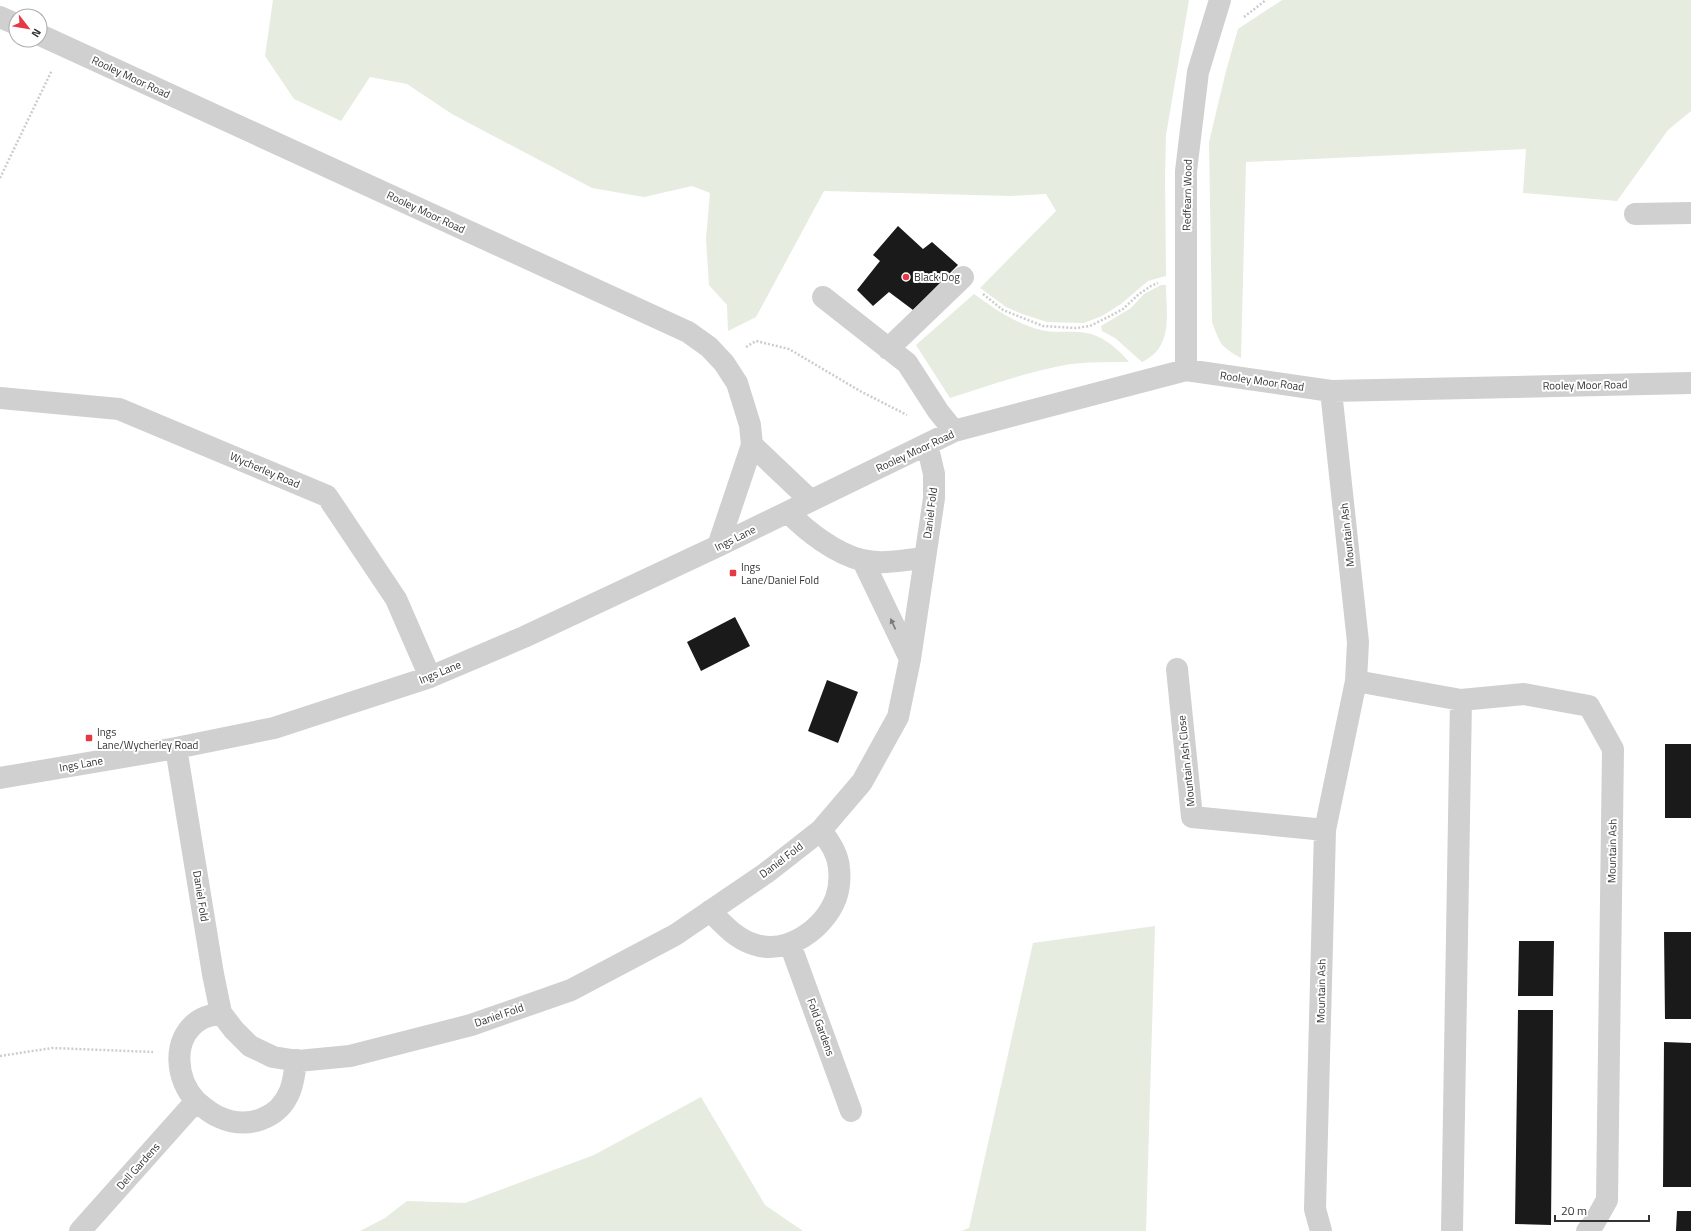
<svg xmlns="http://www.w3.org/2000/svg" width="1691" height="1231" font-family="'Titillium Web',sans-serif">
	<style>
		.green { fill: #e6ecdf }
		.building { fill: #1a1a1a }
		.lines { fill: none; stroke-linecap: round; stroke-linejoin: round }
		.path { stroke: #cdcdcd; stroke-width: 2.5; stroke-dasharray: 2 2; stroke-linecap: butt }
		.minor { stroke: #d0d0d0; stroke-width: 22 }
		.oneway { fill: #7a7a7a }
		.poi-dot { fill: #e63946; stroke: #fff; stroke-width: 1.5 }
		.labels { text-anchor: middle; stroke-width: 4; stroke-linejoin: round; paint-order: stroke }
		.street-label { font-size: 11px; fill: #333; stroke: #fff }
		.poi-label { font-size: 11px; fill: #333; stroke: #fff; text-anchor: start }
	</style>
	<rect width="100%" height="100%" fill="#fff"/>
	<!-- green -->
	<path class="green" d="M 273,0 L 1189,0 L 1166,135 L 1165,177 L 1166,276 L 1148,281 L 1121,304 L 1102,316 L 1084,323 L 1047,322 L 1022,314 L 1006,307 L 980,288 L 1056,211 L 1046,194 L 1011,196 L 824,191 L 756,317 L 728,331 L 727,305 L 709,285 L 706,239 L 710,193 L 692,186 L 644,197 L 592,188 L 452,114 L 407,84 L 370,77 L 341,121 L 294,99 L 265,56 Z
		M 1282,0 L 1691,0 L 1691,111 L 1668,130 L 1617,201 L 1523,193 L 1526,149 L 1246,162 L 1241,358 C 1221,347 1220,344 1212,322 L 1209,142 L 1226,71 L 1238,29 Z
		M 1161,285 L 1166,285 C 1166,314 1174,347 1142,362 L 1115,338 L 1102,331 L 1101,326 L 1131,308 L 1144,294 Z
		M 974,294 C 995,309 1016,324 1041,330 C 1053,333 1066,331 1078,332 C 1098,332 1117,347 1129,362 C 1110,362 1091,362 1071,364 C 1033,370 988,386 950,398 L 916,345 Z
		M 1155,926 L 1146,1231 L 961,1231 L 969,1228 L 1033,943 Z
		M 701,1097 L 765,1205 L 803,1231 L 360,1231 L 385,1218 L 407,1201 L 465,1203 L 594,1155 Z"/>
	<!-- building -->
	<path class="building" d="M 898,226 L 923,249 L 932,242 L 958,265 L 913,310 L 889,292 L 873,306 L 857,290 L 880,261 L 873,255 Z
		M 735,617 L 750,646 L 701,671 L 687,642 Z
		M 827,680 L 858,692 L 838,743 L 808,731 Z
		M 1665,744 L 1691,744 L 1691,818 L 1665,818 Z
		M 1664,932 L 1691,932 L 1691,1019 L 1665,1019 Z
		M 1519,941 L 1554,941 L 1553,996 L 1518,996 Z
		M 1518,1010 L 1553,1010 L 1551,1225 L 1515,1224 Z
		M 1664,1042 L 1691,1043 L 1691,1187 L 1663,1187 Z
		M 1677,1211 L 1691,1211 L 1691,1231 L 1676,1231 Z"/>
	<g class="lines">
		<!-- path -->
		<path class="path" d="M 1244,17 L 1266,0
			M 0,178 L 52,70
			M 983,294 L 1003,310 L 1043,326 L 1076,328 L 1090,326 L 1110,316 L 1123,309 L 1139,294 L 1151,286 L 1158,283
			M 746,347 L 756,341 L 789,349 L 860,391 L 907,415
			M 0,1056 L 52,1048 L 153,1052"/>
		<!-- minor -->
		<path class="minor" d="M 0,17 L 16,24
			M 40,35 L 688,332 L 709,347 L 724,363 L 737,383 L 750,425 L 752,445 L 718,546
			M 1635,214 L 1691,213
			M 823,297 L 907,363 L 938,411 L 954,431
			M 888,349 L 963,277
			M 1186,370 L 1186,171 L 1198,72 L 1220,0
			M 0,398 L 119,409 L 327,496 L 396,599 L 430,677
			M 752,445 L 810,500
			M 788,512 C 806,531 836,554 862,560 C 881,565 905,560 924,558
			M 863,561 L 910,659
			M 1177,669 L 1192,817 L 1325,830
			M 1356,681 L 1461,700 L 1524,694 L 1589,706 L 1613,749 L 1607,1200 L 1594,1223 L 1587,1231
			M 176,748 L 213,974 L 221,1013 L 234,1030 L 250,1046 L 273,1057 L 298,1061 L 350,1056 L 471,1025 L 571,990 L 675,935 L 766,873 L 821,830 L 862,782 L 898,717 L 910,659 L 934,498 L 934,474 L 927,444
			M 0,778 L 176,748 L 274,728 L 430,677 L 524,637 L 718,546 L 954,431 L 1186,370 L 1331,391 L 1691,383
			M 710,911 C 723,924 735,938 753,944 C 787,956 824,929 836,898 C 839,889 840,877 839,868 C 838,853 829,842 821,830
			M 790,944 L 851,1111
			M 196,1101 C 176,1080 171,1040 198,1021 C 205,1016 213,1015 221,1013
			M 80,1231 L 196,1101 C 203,1107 211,1114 219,1117 C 247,1130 279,1119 290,1091 C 294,1081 295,1070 296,1060
			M 1321,1231 L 1315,1209 L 1325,830 L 1356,681 L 1358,642 L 1331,391
			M 1452,1231 L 1461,700"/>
	</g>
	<!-- one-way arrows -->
	<defs><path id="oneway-solid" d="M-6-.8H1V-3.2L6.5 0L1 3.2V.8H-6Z"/></defs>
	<use class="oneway" href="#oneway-solid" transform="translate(893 624) rotate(-115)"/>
	<!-- markers -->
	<g class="poi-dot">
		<circle cx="906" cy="277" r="4"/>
		<rect x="729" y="569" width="8" height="8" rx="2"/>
		<rect x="85" y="734" width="8" height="8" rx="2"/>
	</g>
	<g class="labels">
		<!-- street labels -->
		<g class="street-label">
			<text transform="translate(131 77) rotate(25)" y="4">Rooley Moor Road</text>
			<text transform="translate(1187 195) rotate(-89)" y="4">Redfearn Wood</text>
			<text transform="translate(426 212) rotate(25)" y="4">Rooley Moor Road</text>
			<text transform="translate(1262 381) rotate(8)" y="4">Rooley Moor Road</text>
			<text transform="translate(1585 385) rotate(-1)" y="4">Rooley Moor Road</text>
			<text transform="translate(915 451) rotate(-25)" y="4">Rooley Moor Road</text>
			<text transform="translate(265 470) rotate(23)" y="4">Wycherley Road</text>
			<text transform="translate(930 513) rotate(-83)" y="4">Daniel Fold</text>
			<text transform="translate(1347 535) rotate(-96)" y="4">Mountain Ash</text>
			<text transform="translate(735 538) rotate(-26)" y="4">Ings Lane</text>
			<text transform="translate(440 672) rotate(-22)" y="4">Ings Lane</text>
			<text transform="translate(1186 761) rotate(-96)" y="4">Mountain Ash Close</text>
			<text transform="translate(81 764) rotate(-10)" y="4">Ings Lane</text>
			<text transform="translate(1612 851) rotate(-89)" y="4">Mountain Ash</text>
			<text transform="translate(781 860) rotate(-37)" y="4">Daniel Fold</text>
			<text transform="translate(201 896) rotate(81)" y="4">Daniel Fold</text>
			<text transform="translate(1321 991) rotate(-89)" y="4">Mountain Ash</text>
			<text transform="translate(499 1015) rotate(-19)" y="4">Daniel Fold</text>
			<text transform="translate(821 1027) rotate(70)" y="4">Fold Gardens</text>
			<text transform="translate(138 1166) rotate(-48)" y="4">Dell Gardens</text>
		</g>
		<!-- poi labels -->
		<g class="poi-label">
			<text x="914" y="281">Black Dog</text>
			<text x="741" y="571">Ings<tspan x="741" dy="13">Lane/Daniel Fold</tspan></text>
			<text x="97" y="736">Ings<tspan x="97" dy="13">Lane/Wycherley Road</tspan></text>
		</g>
	</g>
	<!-- north arrow -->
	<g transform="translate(28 28) rotate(121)"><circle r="19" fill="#ffffff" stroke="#adadad"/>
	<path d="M0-3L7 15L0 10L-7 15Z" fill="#e63946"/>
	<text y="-6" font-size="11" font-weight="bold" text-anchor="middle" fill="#333333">N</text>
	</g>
	<!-- scale -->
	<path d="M1555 1215v6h94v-6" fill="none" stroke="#333333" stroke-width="2"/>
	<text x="1561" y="1215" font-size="12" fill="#333333" stroke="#ffffff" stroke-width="3" paint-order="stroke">20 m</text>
</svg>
